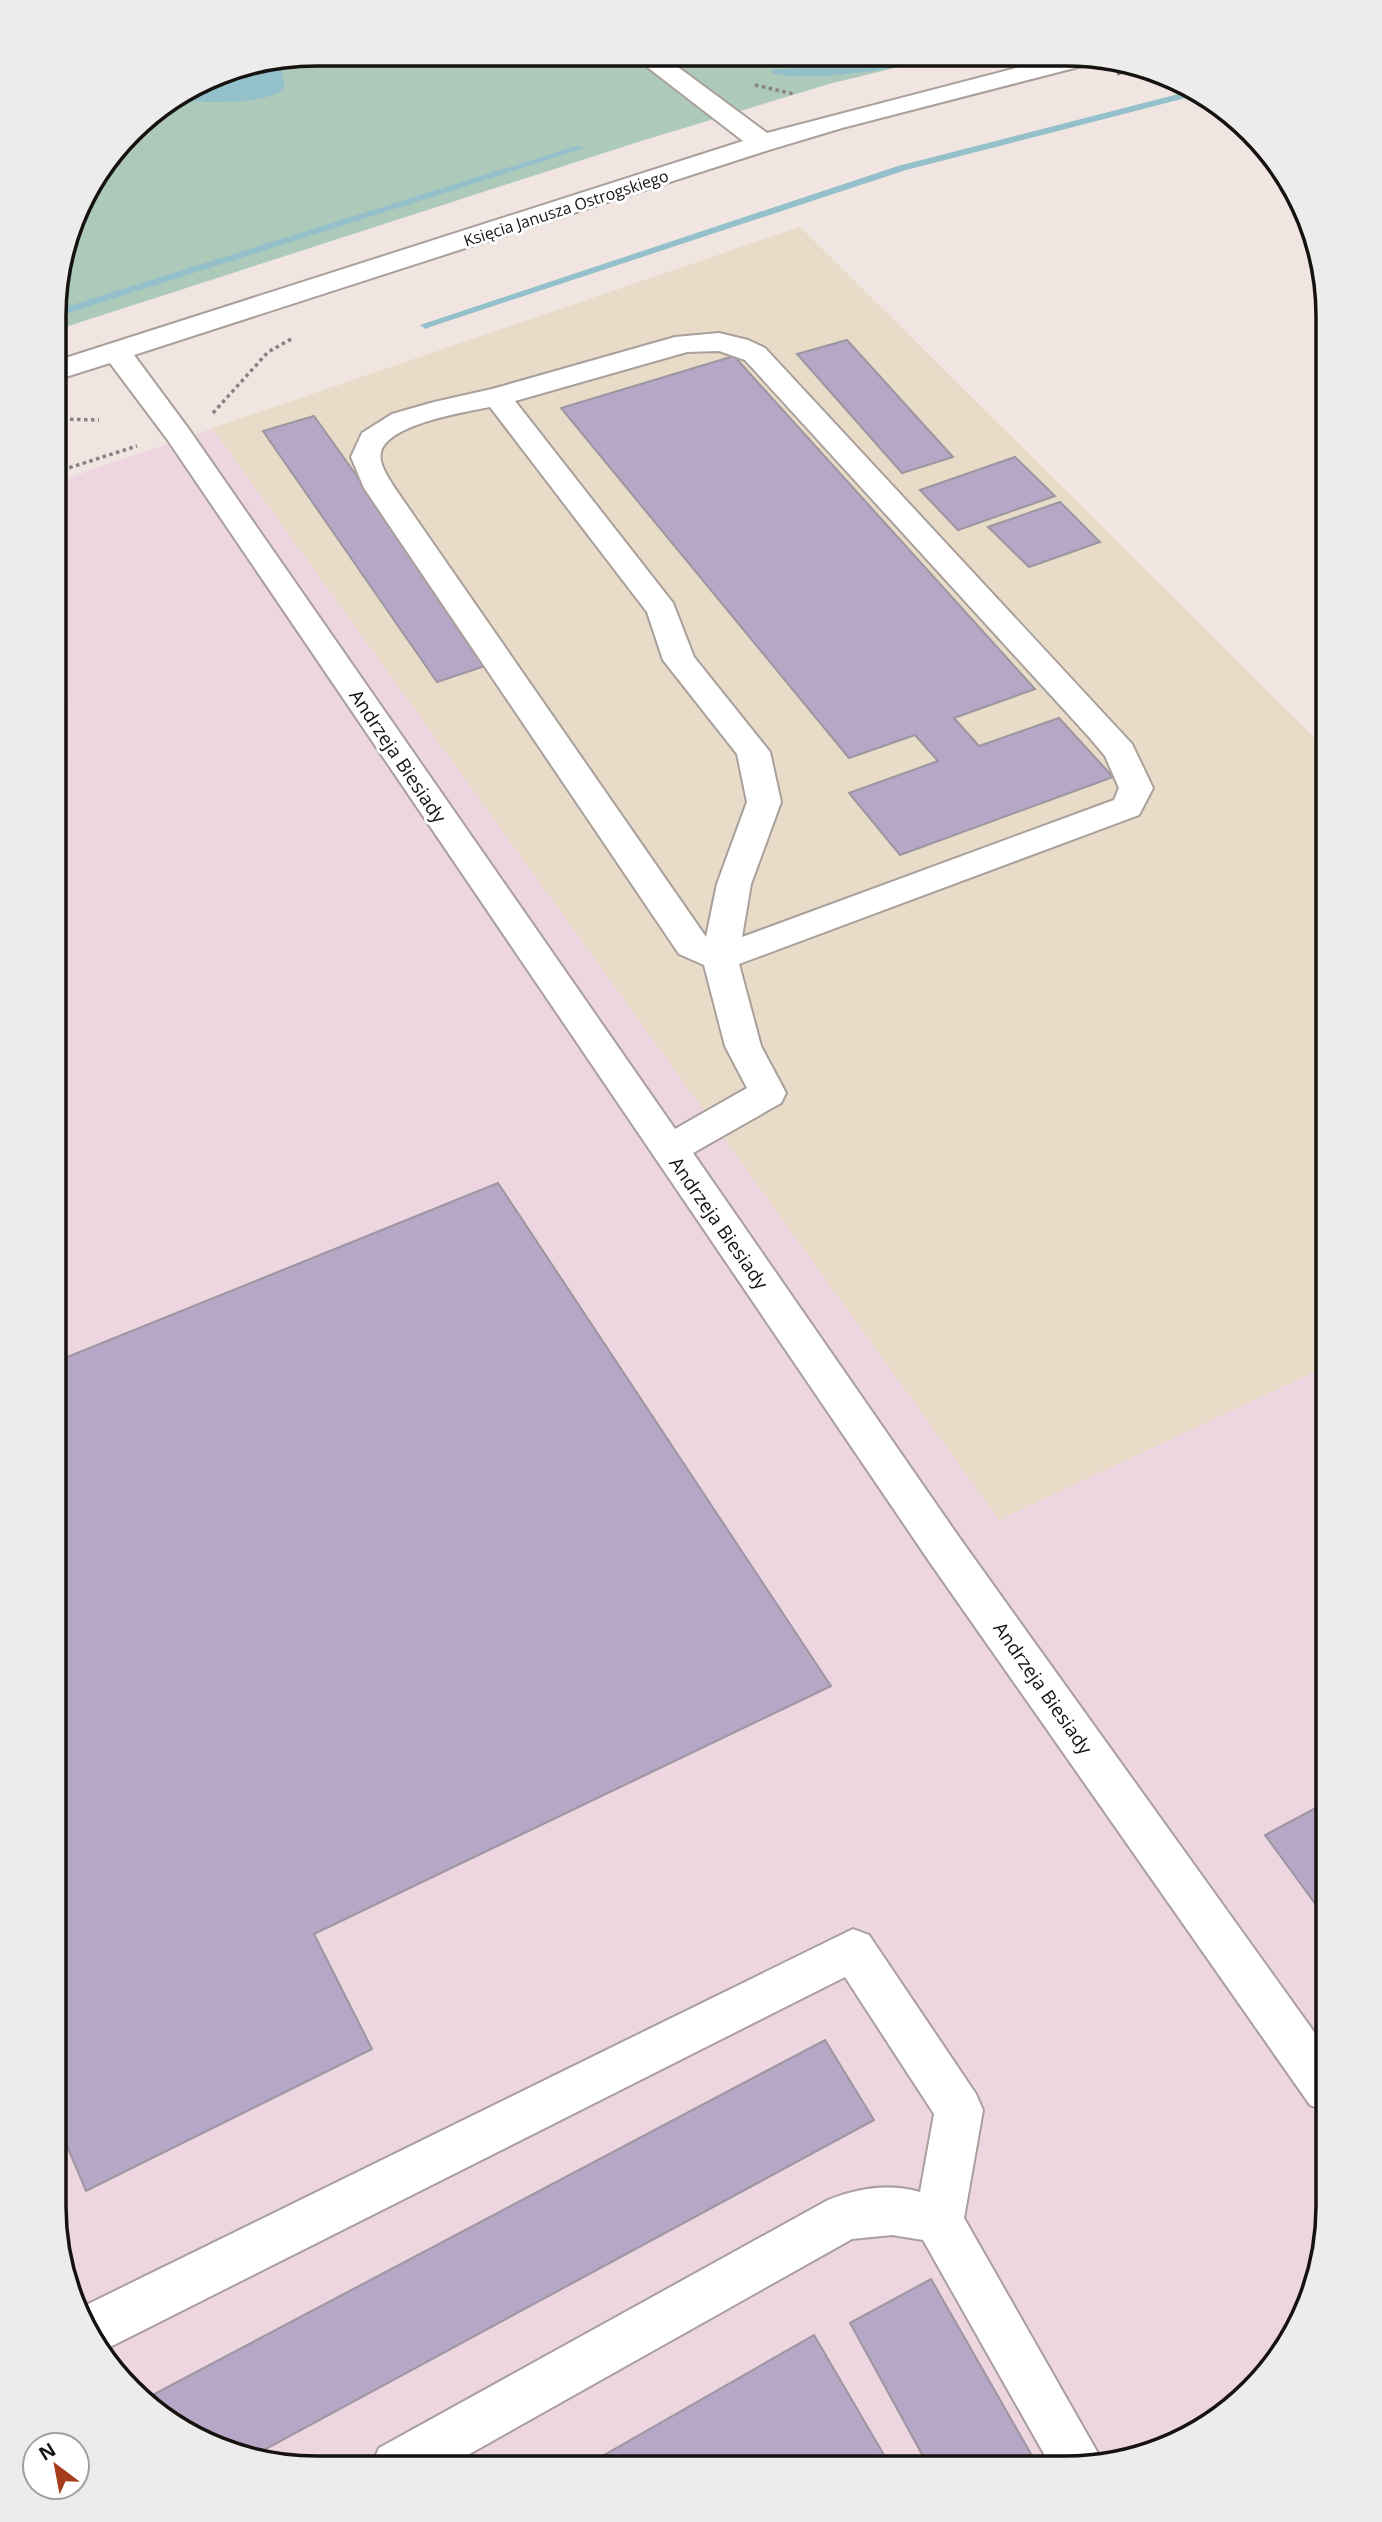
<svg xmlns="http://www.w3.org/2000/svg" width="1382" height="2522" font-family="'Open Sans',sans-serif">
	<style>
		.commercial { fill: #eed6e0 }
		.industrial { fill: #e8dcc8 }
		.green { fill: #adc9ba }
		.water { fill: #93c0ca }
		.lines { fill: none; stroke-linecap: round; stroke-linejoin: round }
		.stream { fill: #93c0ca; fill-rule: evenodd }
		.building { fill: #b7a7c7; stroke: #9b969f; stroke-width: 2 }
		.minor-casing { stroke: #a99f9b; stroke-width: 4 }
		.path { stroke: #89817d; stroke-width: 3.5; stroke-dasharray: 3.5 3.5; stroke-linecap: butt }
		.minor { fill: #fff; fill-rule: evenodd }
		.labels { text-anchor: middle; stroke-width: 6; stroke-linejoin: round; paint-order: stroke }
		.far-street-label { font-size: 16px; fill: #161210; stroke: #fff }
		.street-label { font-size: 19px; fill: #161210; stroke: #fff }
		.rim { fill: none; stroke: #161210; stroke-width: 3.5 }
	</style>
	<rect width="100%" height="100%" fill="#f0e5e0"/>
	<!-- commercial -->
	<path class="commercial" d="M 800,227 L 1328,751 L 1327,2223 L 1308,2306 L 1273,2366 L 1225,2414 L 1150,2454 L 1066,2468 L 282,2465 L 216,2448 L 156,2413 L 108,2365 L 68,2290 L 54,2206 L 56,482 Z"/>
	<!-- industrial -->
	<path class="industrial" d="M 800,227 L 1328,751 L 1327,1366 L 999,1520 L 212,428 Z"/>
	<!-- green -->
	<path class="green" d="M 316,54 L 935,58 L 829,84 L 638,142 L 56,330 L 56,282 L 81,200 L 143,120 L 216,74 Z"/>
	<!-- water -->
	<path class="water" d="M 281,61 L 284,88 C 267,106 200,103 175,99 L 216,74 Z"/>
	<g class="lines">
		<!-- stream -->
		<path class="stream" d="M 907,58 L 925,58 C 907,70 788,84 771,72 L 776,69 L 848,67 Z
			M 1194,90 L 1201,94 L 906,170 L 430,327 L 426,329 L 420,325 L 898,166 Z
			M 576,146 L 585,148 L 56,317 L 56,310 Z"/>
	</g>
	<!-- building -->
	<path class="building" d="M 847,340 L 953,457 L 902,473 L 797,354 Z
		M 734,356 L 1035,689 L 954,718 L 979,746 L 1059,718 L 1113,777 L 900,855 L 849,793 L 938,761 L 915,735 L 849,758 L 561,408 Z
		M 314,416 L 491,664 L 437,682 L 263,431 Z
		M 1015,457 L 1055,496 L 958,530 L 920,490 Z
		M 1060,502 L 1100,542 L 1029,567 L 988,527 Z
		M 498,1183 L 831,1686 L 314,1934 L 372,2049 L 86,2191 L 54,2115 L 55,1362 Z
		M 1327,1802 L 1327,1920 L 1265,1835 Z
		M 825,2040 L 874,2120 L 251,2457 L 216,2448 L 156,2413 L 143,2400 Z
		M 931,2279 L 1039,2468 L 929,2467 L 850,2323 Z
		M 814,2335 L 891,2467 L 585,2466 Z"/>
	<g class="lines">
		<defs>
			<path id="minor" d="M 633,56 L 663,56 L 767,133 L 1051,59 L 1094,59 L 1090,64 L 842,128 L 772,149 L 134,355 L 188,428 L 675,1129 L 747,1088 L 725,1046 L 704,965 L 679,954 L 364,488 L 351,457 L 362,433 L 392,414 L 434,402 L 492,389 L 675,337 L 719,333 L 748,340 L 765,348 L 1132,744 L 1153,788 L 1139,815 L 739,964 L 761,1046 L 786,1093 L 781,1103 L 693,1153 L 961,1540 L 1327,2050 L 1327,2112 L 1310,2105 L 931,1564 L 167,439 L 110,363 L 56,380 L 56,361 L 743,141 ZM 719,351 L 745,360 L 1089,737 L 1105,756 L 1119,788 L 1114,800 L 742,937 L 751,884 L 781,802 L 770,752 L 694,657 L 673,603 L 515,401 L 687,352 ZM 490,407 L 647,612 L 663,660 L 737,754 L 747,802 L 717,884 L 706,937 L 394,487 C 389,478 378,464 381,452 C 388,424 465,412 490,407 Z
				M 853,1929 L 869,1935 L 976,2094 L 983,2110 L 964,2218 L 1103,2462 L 1052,2468 L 923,2240 L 892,2235 L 852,2239 L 448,2466 L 371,2466 L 379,2448 L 828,2200 C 857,2188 889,2183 920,2192 L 934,2114 L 845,1977 L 108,2348 L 101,2351 L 78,2309 Z"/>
		</defs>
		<!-- minor casing -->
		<use href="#minor" class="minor-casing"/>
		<!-- path -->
		<path class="path" d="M 597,56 L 605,62
			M 1117,74 L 1139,67
			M 755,85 L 794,94
			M 213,413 L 268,352 L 293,338
			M 56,419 L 99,420
			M 56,472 L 137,446"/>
		<!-- minor -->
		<use href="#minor" class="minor"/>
	</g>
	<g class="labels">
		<!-- far-street labels -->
		<g class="far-street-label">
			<text transform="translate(566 208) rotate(-18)" y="6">Księcia Janusza Ostrogskiego</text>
		</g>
		<!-- street labels -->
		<g class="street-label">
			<text transform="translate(398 756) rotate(56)" y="7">Andrzeja Biesiady</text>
			<text transform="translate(719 1223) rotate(55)" y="7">Andrzeja Biesiady</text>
			<text transform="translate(1043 1688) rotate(55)" y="7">Andrzeja Biesiady</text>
		</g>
	</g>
	<!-- crop -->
	<path d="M0 0H1382V2522H0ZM316 66H1066A250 250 0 0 1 1316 316V2206A250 250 0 0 1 1066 2456H316A250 250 0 0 1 66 2206V316A250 250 0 0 1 316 66Z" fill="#ececec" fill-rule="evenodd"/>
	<path class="rim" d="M316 66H1066A250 250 0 0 1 1316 316V2206A250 250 0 0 1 1066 2456H316A250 250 0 0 1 66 2206V316A250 250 0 0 1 316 66Z"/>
	<!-- north arrow -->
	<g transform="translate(56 2466) rotate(328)"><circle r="33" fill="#ffffff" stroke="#a2a09f" stroke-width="2"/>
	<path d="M0-5L12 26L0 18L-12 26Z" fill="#a63e1d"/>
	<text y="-10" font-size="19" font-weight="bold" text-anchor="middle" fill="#161210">N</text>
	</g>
</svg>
